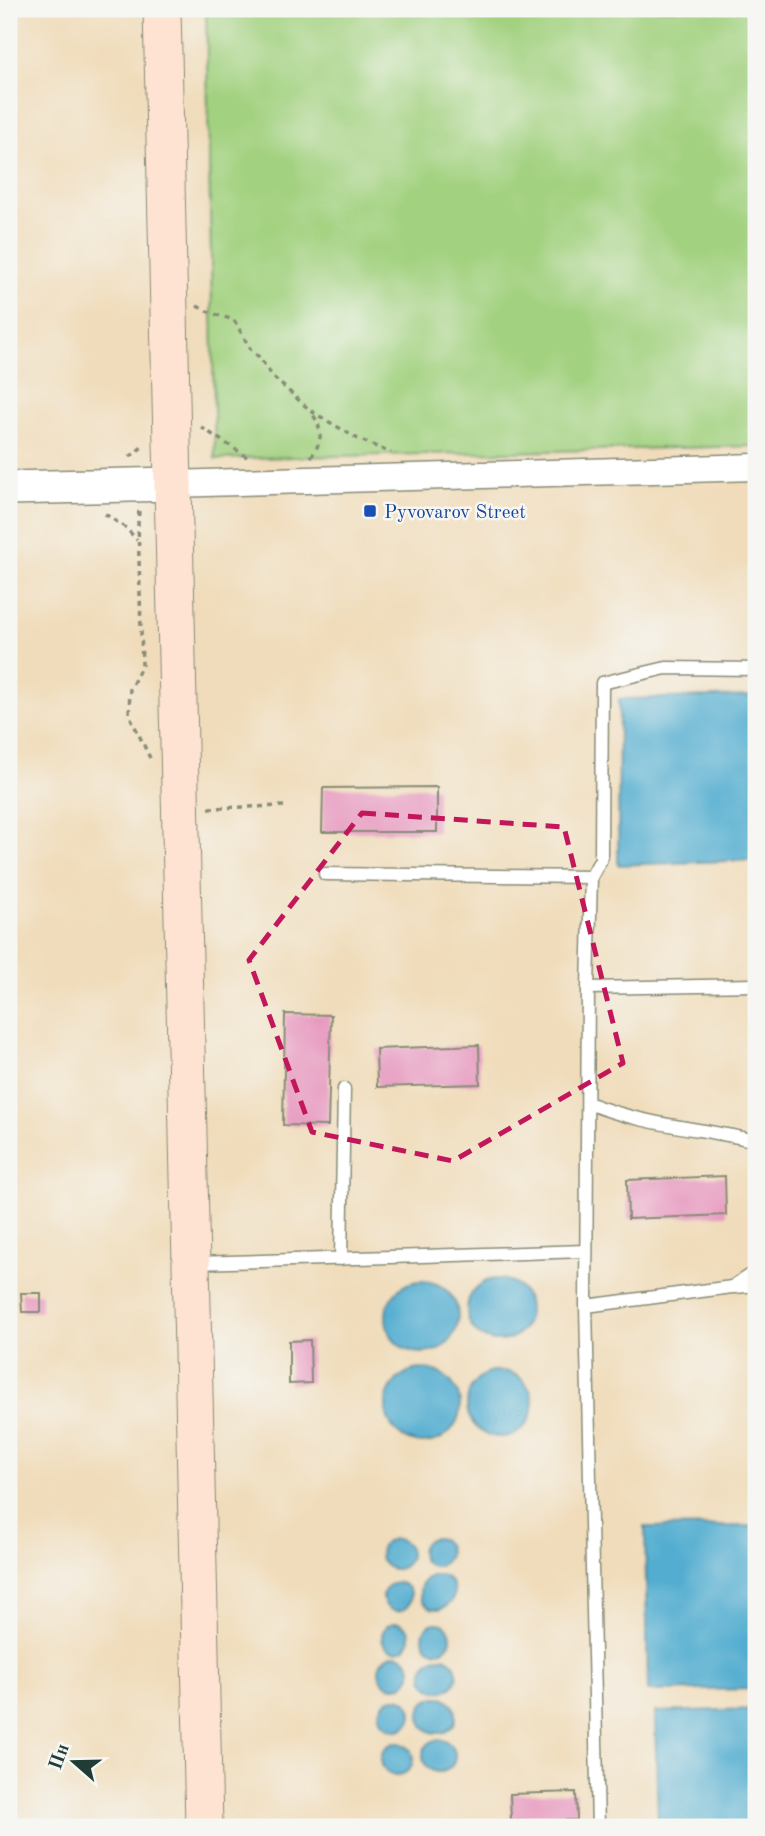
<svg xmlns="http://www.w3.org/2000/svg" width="765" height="1836" font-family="'Old Standard TT',serif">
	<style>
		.green { fill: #a2d17f; stroke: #60875a; stroke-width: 2 }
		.water { fill: #52add0; stroke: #387582; stroke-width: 2 }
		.building { fill: #e79ac0 }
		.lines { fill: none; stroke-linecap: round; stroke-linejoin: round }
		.service-casing { stroke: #888c77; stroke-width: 15 }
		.minor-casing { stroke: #888c77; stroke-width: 29 }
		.tertiary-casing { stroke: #888c77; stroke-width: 36 }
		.secondary-casing { stroke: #888c77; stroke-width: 39 }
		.path { stroke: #888c77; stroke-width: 3.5; stroke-dasharray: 5 5; stroke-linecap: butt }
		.service { stroke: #fff; stroke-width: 12 }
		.minor { stroke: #fff; stroke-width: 26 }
		.tertiary { stroke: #fff; stroke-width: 33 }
		.secondary { stroke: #fee3d2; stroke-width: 37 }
		.marked { fill: none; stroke: #c2185b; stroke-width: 5; stroke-dasharray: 14 9; stroke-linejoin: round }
		.transit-dot { fill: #1a4fb4; stroke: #f6f6f2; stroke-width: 2.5 }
		.labels { text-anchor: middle; stroke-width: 5; stroke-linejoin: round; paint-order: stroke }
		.transit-label { font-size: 19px; fill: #164399; stroke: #f6f6f2; text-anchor: start }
	</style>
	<rect width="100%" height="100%" fill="#f6f6f2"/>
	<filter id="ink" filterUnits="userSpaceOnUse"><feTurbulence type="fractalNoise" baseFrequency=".0143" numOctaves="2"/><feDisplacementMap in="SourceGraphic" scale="14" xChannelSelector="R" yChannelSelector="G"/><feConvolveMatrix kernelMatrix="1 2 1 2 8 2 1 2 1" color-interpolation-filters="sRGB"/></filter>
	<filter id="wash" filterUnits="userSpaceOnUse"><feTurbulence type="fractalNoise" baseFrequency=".00686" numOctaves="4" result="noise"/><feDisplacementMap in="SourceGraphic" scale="28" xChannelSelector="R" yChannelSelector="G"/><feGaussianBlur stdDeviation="1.57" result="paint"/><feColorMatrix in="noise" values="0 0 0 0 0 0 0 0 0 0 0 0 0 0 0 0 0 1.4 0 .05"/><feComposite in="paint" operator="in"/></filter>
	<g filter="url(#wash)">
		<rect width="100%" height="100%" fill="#f0dcba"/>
		<!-- green -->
		<path class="green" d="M 206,9 L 756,9 L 756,446 L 215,459 Z"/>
		<!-- water -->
		<path class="water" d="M 756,696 L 756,860 L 618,865 L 619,699 Z
			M467 1310a31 31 0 1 1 62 0a31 31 0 1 1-62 0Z
			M386 1317a36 36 0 1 1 72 0a36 36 0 1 1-72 0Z
			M386 1406a37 37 0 1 1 74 0a37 37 0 1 1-74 0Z
			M467 1404a33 33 0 1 1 66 0a33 33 0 1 1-66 0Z
			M 756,1526 L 756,1689 L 648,1691 L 645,1527 Z
			M421 1552a14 14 0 1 1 28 0a14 14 0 1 1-28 0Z
			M380 1554a15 15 0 1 1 30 0a15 15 0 1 1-30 0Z
			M420 1592a17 17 0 1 1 34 0a17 17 0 1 1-34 0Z
			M383 1597a14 14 0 1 1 28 0a14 14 0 1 1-28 0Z
			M382 1637a14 14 0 1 1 28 0a14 14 0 1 1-28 0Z
			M423 1637a14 14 0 1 1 28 0a14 14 0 1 1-28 0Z
			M379 1671a16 16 0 1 1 32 0a16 16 0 1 1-32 0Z
			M423 1674a17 17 0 1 1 34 0a17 17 0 1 1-34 0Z
			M420 1715a18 18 0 1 1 36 0a18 18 0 1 1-36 0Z
			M380 1714a16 16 0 1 1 32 0a16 16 0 1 1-32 0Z
			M 756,1709 L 756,1827 L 658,1827 L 655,1712 Z
			M423 1756a16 16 0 1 1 32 0a16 16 0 1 1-32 0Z
			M381 1759a16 16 0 1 1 32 0a16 16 0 1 1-32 0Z"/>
		<g id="blocks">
			<!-- building -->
			<path class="building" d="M 437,787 L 437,832 L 322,832 L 323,788 Z
				M 285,1014 L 331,1015 L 328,1126 L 283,1125 Z
				M 479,1045 L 480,1084 L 377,1087 L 376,1049 Z
				M 725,1176 L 726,1215 L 628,1219 L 627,1180 Z
				M 21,1293 L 41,1293 L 41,1312 L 22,1312 Z
				M 310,1340 L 311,1383 L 289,1384 L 289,1341 Z
				M 576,1792 L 577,1820 L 511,1821 L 510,1794 Z"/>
		</g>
	</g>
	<g filter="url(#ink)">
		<use href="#blocks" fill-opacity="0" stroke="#888c77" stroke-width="2"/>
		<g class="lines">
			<defs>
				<path id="service" d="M 325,874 L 591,877 L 588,988 L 756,985
					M 591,877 L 601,859 L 602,683 L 666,668 L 756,669
					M 588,988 L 586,1306 L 598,1827
					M 588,1103 C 642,1125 700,1128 756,1141
					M 341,1259 L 344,1089
					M 195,1263 L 586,1251
					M 735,1287 L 756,1285
					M 586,1306 L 732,1287 L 756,1271"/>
				<path id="minor" d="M 172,484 L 756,467"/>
				<path id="tertiary" d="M 9,488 L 172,484"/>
				<path id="secondary" d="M 162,9 L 204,1827"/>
			</defs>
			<!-- service casing -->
			<use href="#service" class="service-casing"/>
			<!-- minor casing -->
			<use href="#minor" class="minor-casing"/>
			<!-- tertiary casing -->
			<use href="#tertiary" class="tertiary-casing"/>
			<!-- secondary casing -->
			<use href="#secondary" class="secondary-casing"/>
			<!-- path -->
			<path class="path" d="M 197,306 L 211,313 L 234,320 L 251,350 L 259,357 L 273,377 L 311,411 L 358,439 L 391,453
				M 201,427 L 247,457
				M 130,457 L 143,446
				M 311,457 C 323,440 323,430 312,413
				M 139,511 L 138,522 L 142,665 L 130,689 L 129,714 L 150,758
				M 105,514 L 126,528 L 137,540
				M 209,808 L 288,806"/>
			<!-- service -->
			<use href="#service" class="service"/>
			<!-- minor -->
			<use href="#minor" class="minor"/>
			<!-- tertiary -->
			<use href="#tertiary" class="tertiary"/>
			<!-- secondary -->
			<use href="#secondary" class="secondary"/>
		</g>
	</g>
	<!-- marked area -->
	<path class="marked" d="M 362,813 L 564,827 L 623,1063 L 453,1161 L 312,1132 L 249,960 Z"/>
	<!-- markers -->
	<rect class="transit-dot" x="363" y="504" width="14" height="14" rx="3.5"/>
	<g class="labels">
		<!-- transit labels -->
		<g class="transit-label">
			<text x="384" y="518">Pyvovarov Street</text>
		</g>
	</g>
	<!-- margin -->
	<rect width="765" height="1836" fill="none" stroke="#f6f6f2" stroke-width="35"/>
	<!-- north arrow -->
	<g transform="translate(74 1762) rotate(290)" stroke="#f6f6f2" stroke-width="5" paint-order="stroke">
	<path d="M0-5L12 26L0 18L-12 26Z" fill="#1f3d34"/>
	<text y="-10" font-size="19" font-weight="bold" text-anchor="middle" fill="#1f3d34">Пн</text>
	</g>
</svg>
